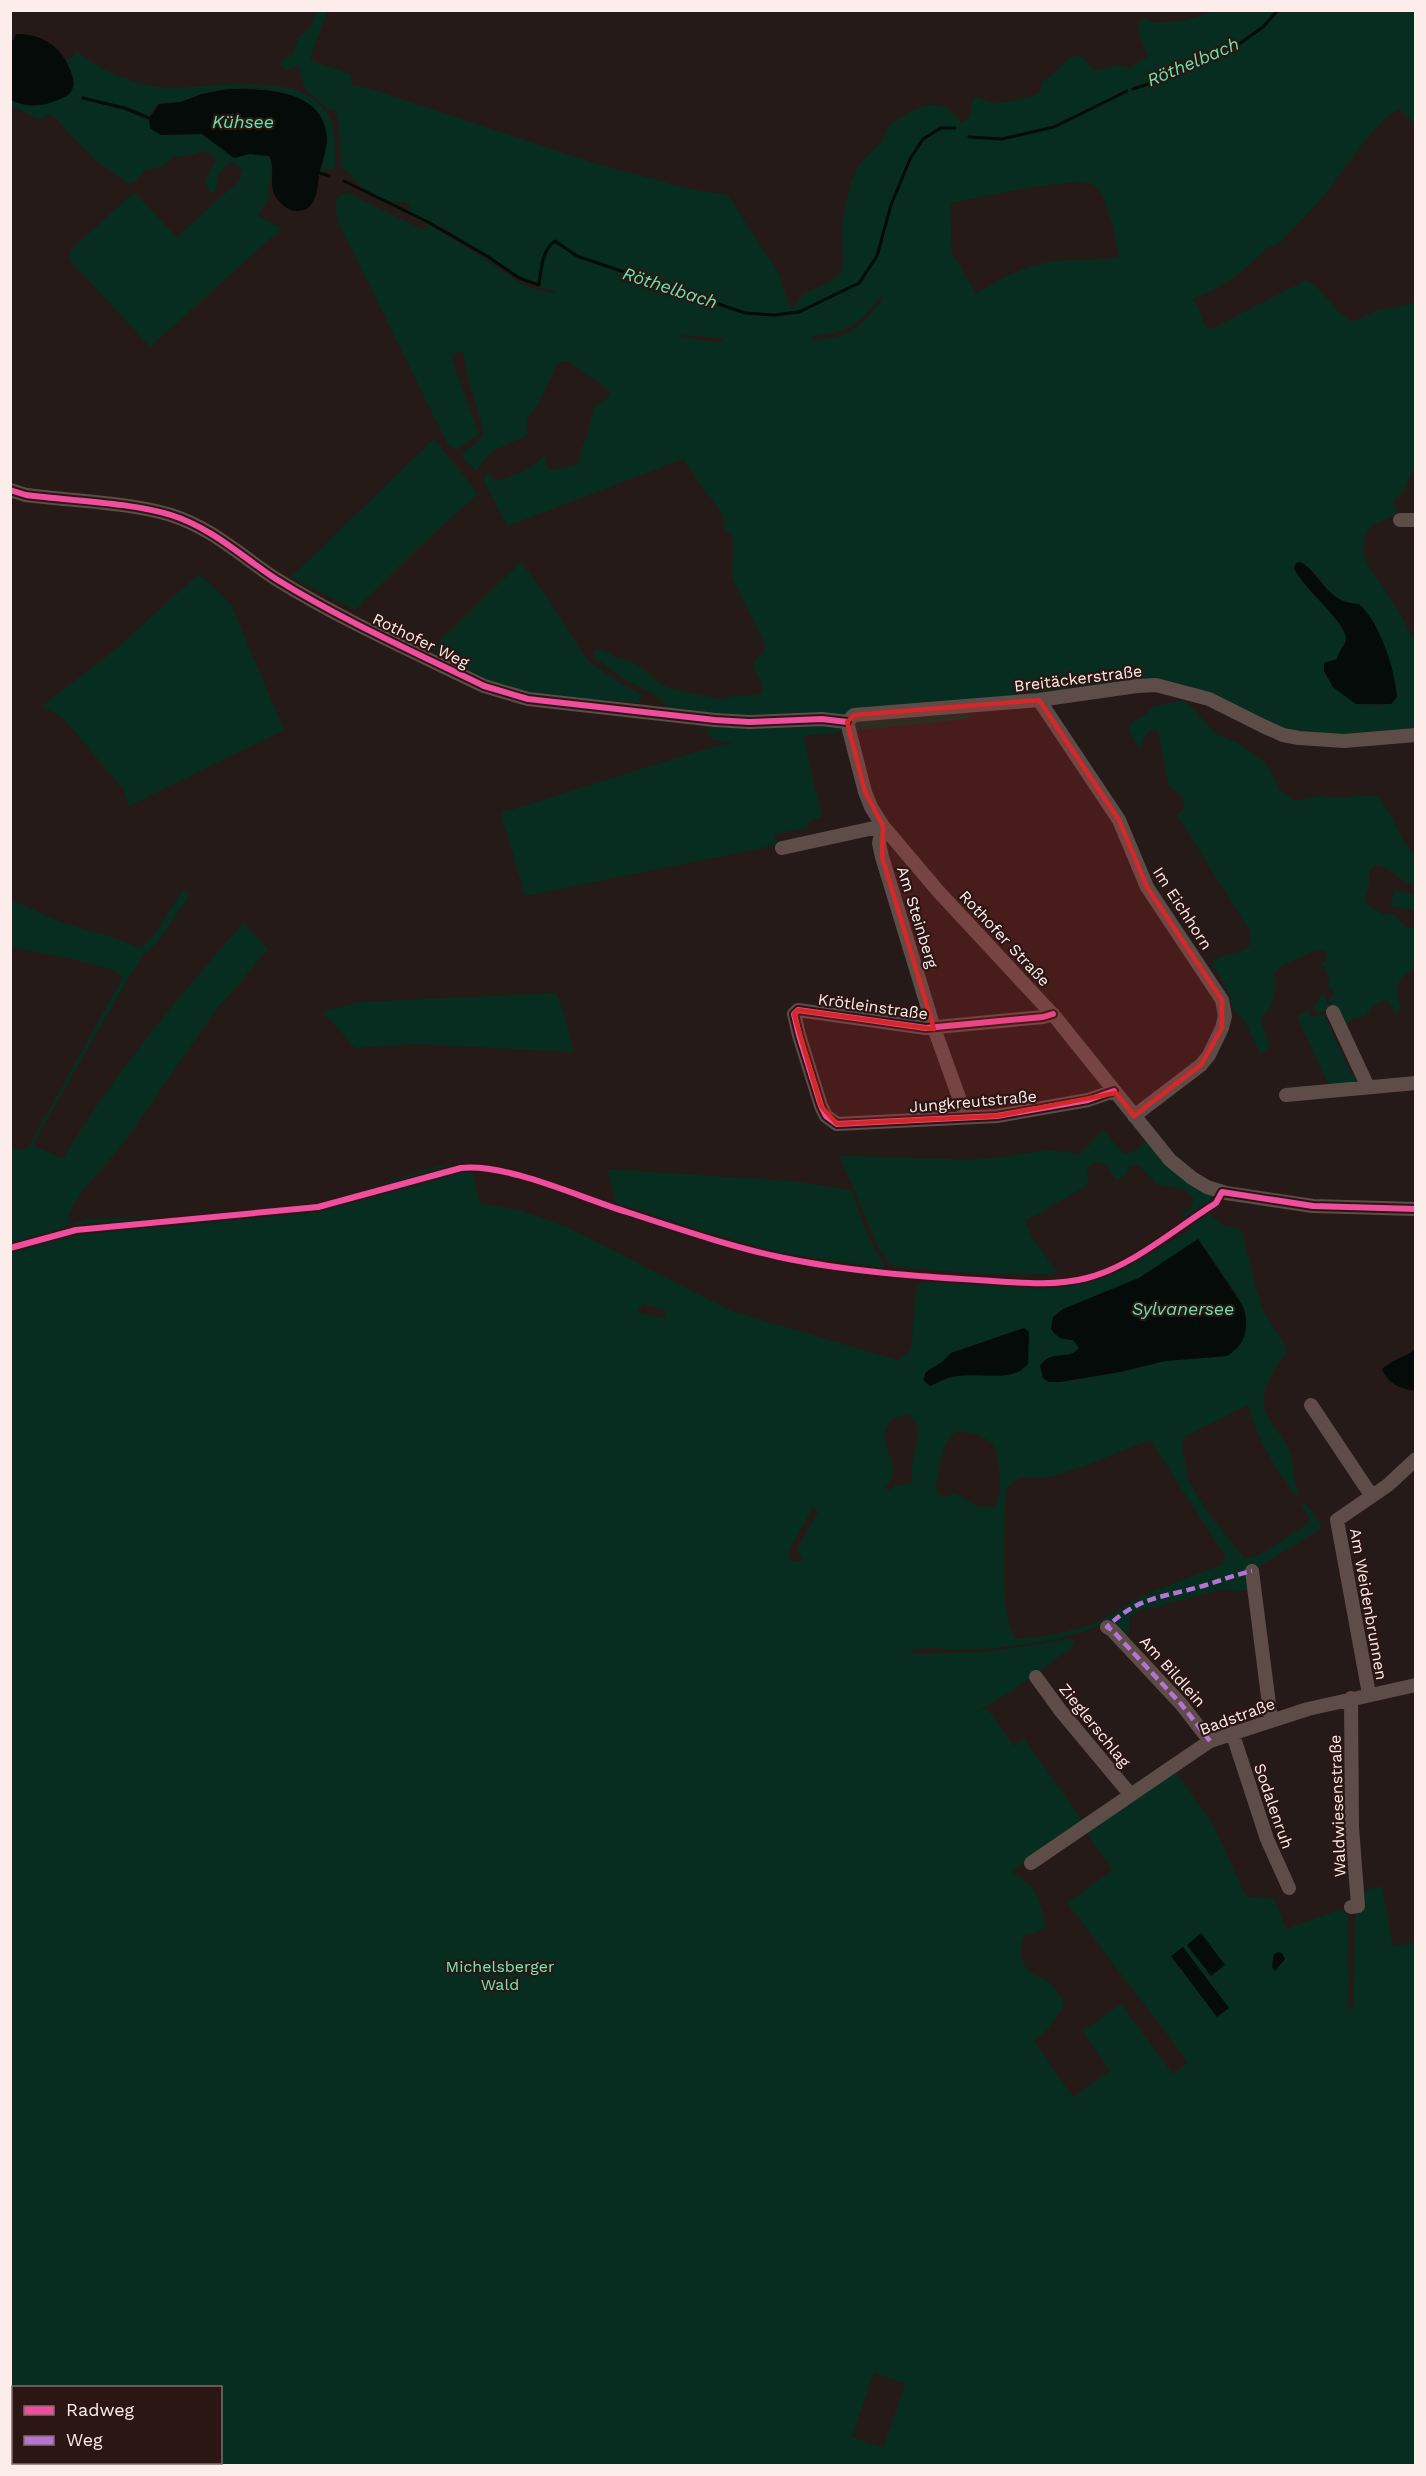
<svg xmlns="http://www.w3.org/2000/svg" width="1426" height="2476" font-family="'Work Sans',sans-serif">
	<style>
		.green { fill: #062d1f; fill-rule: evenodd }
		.water { fill: #050b08 }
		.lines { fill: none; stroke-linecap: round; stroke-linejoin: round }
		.stream { stroke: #050b08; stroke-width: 3 }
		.minor { stroke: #5e4c49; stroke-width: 14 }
		.quiet { stroke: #b673d3; stroke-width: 4.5; stroke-dasharray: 9 4.5; stroke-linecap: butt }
		.cycleway-casing { stroke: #2c1613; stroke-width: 10 }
		.cycleway { stroke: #ef4d9e; stroke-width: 6 }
		.marked { fill: #d62828; fill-opacity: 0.2; stroke: #d62828; stroke-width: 4.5; stroke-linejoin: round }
		.labels { text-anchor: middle; stroke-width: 4.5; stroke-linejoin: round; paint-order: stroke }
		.street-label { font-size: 16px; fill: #fcedea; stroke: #2c1613 }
		.park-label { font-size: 16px; fill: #6bedb8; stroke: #2c1613 }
		.water-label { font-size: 18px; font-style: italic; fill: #63e5b1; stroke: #2c1613 }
	</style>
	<rect width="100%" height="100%" fill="#261a19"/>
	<!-- green -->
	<path class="green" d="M 317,11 L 328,11 L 310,58 L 317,63 L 351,74 L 352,85 L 368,88 L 600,165 L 699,191 L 727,194 L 777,270 L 791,309 C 798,306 797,299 803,295 C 816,286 838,283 843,267 L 842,223 L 851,182 L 860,163 L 882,142 L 889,125 C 905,116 930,95 949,110 C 954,114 957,120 963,123 L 970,116 C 974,81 980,106 1000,103 C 1007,102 1037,97 1040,92 C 1041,91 1042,85 1042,84 C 1045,78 1052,76 1056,71 C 1064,64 1073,48 1086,60 C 1089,63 1090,67 1094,70 L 1118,65 L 1130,68 L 1148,56 C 1144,44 1131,27 1144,17 L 1154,23 L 1186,20 L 1215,11 L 1415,11 L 1415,124 L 1399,109 C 1380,115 1341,174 1327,192 C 1312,210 1295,226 1280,243 L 1272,247 L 1269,246 C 1246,270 1224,288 1192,299 L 1198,306 L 1204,325 L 1211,329 L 1306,280 C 1321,285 1342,323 1354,321 C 1362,319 1370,312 1379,310 C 1391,307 1404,307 1415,302 L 1415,466 L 1403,492 L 1394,500 L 1396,514 L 1370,527 L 1364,538 L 1363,551 L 1367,564 L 1394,603 L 1415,641 L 1415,732 C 1382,735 1334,739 1301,732 C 1246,721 1200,678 1142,680 C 1134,680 1127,679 1120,683 L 961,704 L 970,719 L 803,736 L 822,817 L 808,822 L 808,828 L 775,834 L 777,845 L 525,896 L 501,813 L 702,750 L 734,742 L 713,740 L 707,733 L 708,729 L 719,722 L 670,709 L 659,697 L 626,680 L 598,660 L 594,657 L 594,651 L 601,649 L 618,658 L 630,661 L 642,668 L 656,681 L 669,688 L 723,700 C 740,691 747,699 762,693 C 765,672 741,673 764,651 L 764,642 L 733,580 C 731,570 736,543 731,535 C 729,532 725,531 723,528 L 724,517 L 683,459 L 508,526 L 483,480 L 487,473 L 496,481 C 514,476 531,470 544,456 L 546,465 L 550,470 L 579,464 L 582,447 L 587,437 L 594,408 L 610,396 L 609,390 L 568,361 L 561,361 L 557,365 C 551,376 546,388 540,400 C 534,415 523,414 528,435 L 491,452 L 476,471 L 461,456 L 481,438 L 484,432 L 468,379 L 463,352 L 458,352 L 451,357 L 479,434 L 457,449 L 453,449 L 447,443 L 341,228 C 336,215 330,202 344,193 L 350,194 L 422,229 L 427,226 L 431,226 C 447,236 463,245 479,255 C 503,270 528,295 558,292 L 528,282 L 447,230 L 408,212 L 411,207 C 405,200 398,203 389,201 C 369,196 357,181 342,168 L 337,111 L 329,110 L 304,88 L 299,65 L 286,70 L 280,65 L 281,60 L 292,56 L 299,36 L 310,29 ZM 1074,182 C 1082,182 1091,182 1097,188 C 1108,198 1115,237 1119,253 L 1119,257 C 1102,260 1084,259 1066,260 C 1033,262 1005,275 978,293 L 975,291 L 952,254 L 950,203 L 1026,188 ZM 881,296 L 884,296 C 863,327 850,338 812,340 L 812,336 C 847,334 862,323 881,296 ZM 684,335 L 720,338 L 724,343 L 679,337 ZM 1299,562 C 1326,574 1322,601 1361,605 C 1382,632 1389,661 1397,694 L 1384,705 L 1358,704 L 1333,687 L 1326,674 L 1329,661 L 1337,659 C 1340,653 1347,644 1346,637 C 1344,617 1303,590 1294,568 Z
		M 76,52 C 84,56 91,62 99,66 C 117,77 139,84 160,87 C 206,92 307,63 331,121 C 336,135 335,152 336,167 L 320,172 C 323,160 328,148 326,135 C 321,86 251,84 214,91 C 203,93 193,98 183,101 C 175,103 167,101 160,103 C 154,106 151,113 149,118 L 161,135 L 202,134 L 234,158 L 250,154 L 270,156 L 272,164 L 271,183 L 268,183 L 269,197 L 258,216 L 282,228 L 150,347 L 69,259 L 71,250 L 134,192 L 177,237 L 241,179 L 239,176 L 243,170 L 233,162 C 220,167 216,178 217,190 L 211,193 L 205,181 L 216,159 L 211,153 L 201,152 L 187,156 L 173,157 L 161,167 L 145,170 L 135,182 L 129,184 L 95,160 L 53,116 L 49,115 L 39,119 L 11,106 L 10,100 C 32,109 48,105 69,95 L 74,82 L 66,60 L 73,57 Z
		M 434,439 L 473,487 L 477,495 L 421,545 L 355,610 L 291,577 Z
		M 521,562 L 545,594 L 587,660 L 618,682 L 642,695 L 639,703 C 597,699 541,698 502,685 C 477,676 455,662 432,649 Z
		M 199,574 L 231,604 L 284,730 L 129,806 L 124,790 L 64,719 L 42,706 L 112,652 Z
		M 1181,701 L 1187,702 L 1216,734 L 1238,743 L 1263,761 L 1270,770 L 1281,791 L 1295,801 L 1320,796 L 1335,798 L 1371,795 L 1379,797 L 1392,817 L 1402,839 L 1415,856 L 1415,887 C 1402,882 1387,865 1374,865 L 1369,872 L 1369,886 L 1364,901 L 1384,915 L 1394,914 L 1406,927 L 1415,929 L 1415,966 C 1398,980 1393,984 1401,1007 L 1398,1013 L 1394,1011 L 1388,1001 L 1384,1000 L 1374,1005 L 1365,1016 L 1354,1018 L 1346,1025 L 1334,1011 L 1328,999 L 1335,995 L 1332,988 L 1328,990 L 1329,975 L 1320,962 L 1325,962 L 1328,957 L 1325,951 L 1316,950 L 1280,967 L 1274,973 L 1275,990 L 1271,1006 L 1261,1019 L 1270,1048 L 1260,1053 L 1244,1020 L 1234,1010 L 1228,992 L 1212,964 C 1221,951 1240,956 1250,945 L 1250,931 L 1177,815 L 1184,808 C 1186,795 1178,793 1169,786 L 1158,732 L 1154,729 L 1149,731 L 1139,748 L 1128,729 L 1132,722 L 1146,714 L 1154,706 Z
		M 183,890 L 190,895 L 157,943 L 144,955 L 130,975 L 34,1142 L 36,1147 L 63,1158 C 115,1073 178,997 243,923 L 268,949 L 213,1014 L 123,1144 L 80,1194 L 69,1214 L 69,1221 L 64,1226 L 88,1219 L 186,1216 L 318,1203 L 438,1166 L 473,1164 L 474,1181 L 481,1204 L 516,1209 L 567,1227 L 732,1311 L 900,1361 L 901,1357 L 911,1349 L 916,1288 L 924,1280 L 1043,1285 L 1083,1282 L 1121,1270 L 1193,1228 L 1182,1214 L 1191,1208 L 1194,1199 L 1185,1190 L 1156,1184 L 1139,1165 L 1130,1165 L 1125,1176 L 1116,1180 L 1105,1163 L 1093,1163 L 1087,1168 L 1089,1182 L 1085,1187 L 1025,1221 L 1031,1235 L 1058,1274 L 986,1274 L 895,1267 L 889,1263 L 878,1247 L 839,1155 C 887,1157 934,1160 982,1159 C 1013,1158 1049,1144 1078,1155 C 1090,1149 1093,1137 1104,1131 L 1123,1153 L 1127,1154 L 1136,1150 L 1146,1141 L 1175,1169 L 1214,1192 L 1210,1203 L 1212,1216 L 1224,1226 L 1240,1229 L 1242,1232 L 1261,1307 L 1284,1343 L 1287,1352 C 1274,1369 1255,1395 1268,1417 C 1275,1429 1285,1439 1290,1453 C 1295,1467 1293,1481 1299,1494 L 1297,1497 C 1274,1469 1258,1439 1248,1405 L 1184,1437 L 1182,1442 L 1188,1480 L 1209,1514 L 1245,1559 L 1261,1554 L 1308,1523 L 1309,1517 L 1301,1504 L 1304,1502 L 1320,1523 L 1321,1529 L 1260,1566 L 1248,1589 L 1236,1592 L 1225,1589 L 1139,1611 L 1129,1617 L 1129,1633 L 1125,1638 L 1107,1622 C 1066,1642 1003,1649 957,1650 C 944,1650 924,1645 911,1651 L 913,1654 L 985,1652 L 1069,1639 L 1075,1641 L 1072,1647 L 1024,1683 L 976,1712 L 987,1708 L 1014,1746 L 1024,1739 L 1083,1821 L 1012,1871 C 1016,1877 1022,1878 1027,1882 C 1040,1894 1043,1911 1045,1927 L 1035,1934 L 1027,1934 C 1017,1942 1020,1965 1031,1973 C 1036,1976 1043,1977 1048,1981 C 1055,1987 1061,1997 1065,2005 L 1049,2028 L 1034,2041 L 1073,2097 L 1110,2071 L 1082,2031 L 1121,2004 L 1173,2074 L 1188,2062 L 1067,1903 L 1113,1870 L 1088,1836 L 1089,1827 L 1174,1769 L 1215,1828 L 1246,1897 L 1274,1898 L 1286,1929 L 1338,1910 L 1348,1914 L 1349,1987 L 1347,2007 L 1353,2010 L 1355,1914 L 1364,1912 L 1361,1891 L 1382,1886 L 1393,1947 L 1415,1942 L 1415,2465 L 11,2465 L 11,1149 L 24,1150 L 30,1144 L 123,977 C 118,965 29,951 11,947 L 10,899 L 60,922 L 112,937 L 140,948 L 150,941 ZM 1198,1239 L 1240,1299 L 1246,1316 L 1216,1357 L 1165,1361 L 1120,1372 L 1060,1382 L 1045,1381 L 1043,1361 C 1055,1352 1069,1360 1079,1348 L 1077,1343 L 1053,1317 L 1063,1309 L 1139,1278 ZM 643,1304 L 666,1311 L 665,1318 L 637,1312 ZM 1024,1328 L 1029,1332 L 1028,1363 L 1020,1371 C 992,1374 959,1371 934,1384 L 929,1369 L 942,1362 L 951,1353 ZM 908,1414 C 927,1426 914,1449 912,1466 C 911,1471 912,1476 913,1481 L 909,1484 L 894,1486 L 891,1490 L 885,1488 C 909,1463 869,1445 892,1419 ZM 958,1431 C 970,1432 984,1435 993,1444 C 1000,1453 1003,1498 995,1507 L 978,1507 L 955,1493 L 946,1497 L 937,1494 C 935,1479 942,1436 958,1431 ZM 1150,1440 L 1225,1556 L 1223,1564 L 1144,1595 L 1096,1623 L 1057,1634 L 1017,1639 C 997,1620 1005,1520 1006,1489 C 1021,1470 1033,1481 1053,1476 C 1086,1467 1117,1452 1150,1440 ZM 813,1507 L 818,1512 L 797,1549 L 803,1560 L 794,1562 L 789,1557 L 789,1551 ZM 874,2373 L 905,2384 L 883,2448 L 852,2437 ZM 14,2388 L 220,2388 L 220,2462 L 14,2462 Z
		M 1394,890 L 1415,895 L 1415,911 L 1391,906 Z
		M 1323,992 L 1331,1010 L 1316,1012 L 1313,1008 Z
		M 556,993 L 565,1016 L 573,1052 L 414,1044 L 355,1048 L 323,1012 L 359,1002 Z
		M 1308,1011 L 1312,1016 L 1328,1014 L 1325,1016 L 1351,1074 L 1357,1075 L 1359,1082 L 1329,1086 L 1297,1016 Z
		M 607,1169 L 793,1181 L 851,1190 L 869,1238 L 886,1269 L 762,1250 L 623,1207 L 616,1203 Z"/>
	<!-- water -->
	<path class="water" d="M 16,34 C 38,33 59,44 68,65 C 71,72 75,80 73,87 C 71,95 66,96 60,99 C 43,107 28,108 11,100 L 11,42 L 14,39 Z
		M 229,89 C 266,89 324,89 327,138 C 327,149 323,159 320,170 C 317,184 319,199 307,209 C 298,212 291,212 284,206 C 263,189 278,173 269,156 L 250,154 L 234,158 L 202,134 L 161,135 L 150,128 L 149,118 L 159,104 L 181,102 L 202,94 Z
		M 1301,562 C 1324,578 1327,603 1359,604 C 1380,623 1395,669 1397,697 L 1391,704 L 1356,704 L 1333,687 L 1324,671 L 1324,663 L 1337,659 C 1338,651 1346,645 1346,639 C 1347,623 1302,587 1294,568 L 1296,563 Z
		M 1198,1239 L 1243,1306 C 1250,1327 1246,1345 1227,1356 L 1165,1361 L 1120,1372 L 1060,1382 L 1049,1382 L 1043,1378 L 1040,1366 C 1052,1348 1067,1362 1079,1348 L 1073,1340 C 1062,1339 1058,1339 1051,1329 L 1053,1317 L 1063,1309 L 1139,1278 Z
		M 1024,1328 L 1029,1332 L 1028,1364 L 1020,1371 C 1001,1380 977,1373 957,1376 C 946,1377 939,1383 930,1386 L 923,1380 L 926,1372 L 942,1362 L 951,1353 Z
		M 1415,1350 L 1415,1391 C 1401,1389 1388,1384 1382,1369 C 1392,1360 1404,1357 1415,1350 Z
		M 1201,1933 L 1225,1965 L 1211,1976 L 1187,1945 Z
		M 1183,1947 L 1229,2008 L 1217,2017 L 1171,1956 Z
		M 1279,1952 L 1282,1953 L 1285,1959 L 1275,1971 L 1272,1967 L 1274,1954 Z"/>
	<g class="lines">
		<!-- stream -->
		<path class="stream" d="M 1133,89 L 1154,82 L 1208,53 L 1239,44 L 1263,27 L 1278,10
			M 83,98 L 124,108 L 149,118
			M 969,137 L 1002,139 L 1054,127 L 1127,91
			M 320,173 L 329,176
			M 344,181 L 428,222 L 487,256 L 519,278 L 539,285 C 541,270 542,250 555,241 L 577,256 L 745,313 L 774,315 L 799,312 L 859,283 L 877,256 L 891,205 L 910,159 L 923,139 L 941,128 L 955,128"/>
		<!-- minor -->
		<path class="minor" d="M 10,490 L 26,495 C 72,501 128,502 171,515 C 212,528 241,556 276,579 C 342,620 414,652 484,686 L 528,699 L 715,720 L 749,722 L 822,719 L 847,722
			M 1400,520 L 1416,520
			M 1039,700 L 1119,820 L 1147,887 L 1222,1000 L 1225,1016 L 1222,1028 L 1209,1055 L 1201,1065 L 1134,1116
			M 847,722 L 865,792 L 871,807 L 883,826 L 938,891 L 1056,1018 L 1170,1160 L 1192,1178 L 1207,1187 L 1226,1193 L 1313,1206 L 1416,1209
			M 847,722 L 854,715 L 1039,700 L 1137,686 L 1156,685 L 1209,699 L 1263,726 L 1283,735 L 1299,738 L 1344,741 L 1416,735
			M 883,826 L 879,843 L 882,857 L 934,1028 L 966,1117
			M 782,848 L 883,826
			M 1333,1012 L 1368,1087
			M 1053,1014 L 1043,1017 L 926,1028 L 798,1010 L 794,1014 L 799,1035 L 821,1106 L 826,1116 L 837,1124 L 997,1116 L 1088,1100 L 1114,1091
			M 1286,1095 L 1416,1083
			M 1311,1405 L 1371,1495
			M 1252,1571 L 1271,1720
			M 1107,1627 L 1112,1630 L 1181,1704 L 1210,1741
			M 1036,1677 L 1060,1710 L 1130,1794
			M 1369,1694 L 1337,1520 L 1388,1485 L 1416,1459
			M 1351,1698 L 1352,1827 L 1358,1906 L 1351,1907
			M 1232,1732 L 1267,1839 L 1289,1888
			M 1031,1863 L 1210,1741 L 1308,1709 L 1416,1685"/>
		<!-- quiet -->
		<path class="quiet" d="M 1210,1741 L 1181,1704 L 1112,1630 L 1107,1627 C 1138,1597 1160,1598 1199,1587 C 1217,1582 1234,1575 1252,1571"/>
		<defs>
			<path id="cycleway" d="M 10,490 L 26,495 C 72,501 128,502 171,515 C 212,528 241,556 276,579 C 342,620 414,652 484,686 L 528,699 L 715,720 L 749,722 L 822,719 L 847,722
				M 1053,1014 L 1043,1017 L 926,1028 L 798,1010 L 794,1014 L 799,1035 L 821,1106 L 826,1116 L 837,1124 L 997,1116 L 1088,1100 L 1114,1091
				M 10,1248 L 76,1230 L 318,1207 L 461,1168 C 507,1163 581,1198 627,1212 C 676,1228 729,1246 779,1257 C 844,1271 912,1276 978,1280 C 1013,1282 1053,1287 1087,1278 C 1133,1266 1176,1228 1216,1203 L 1222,1192 L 1313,1206 L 1416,1209"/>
		</defs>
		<!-- cycleway casing -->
		<use href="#cycleway" class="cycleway-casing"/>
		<!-- cycleway -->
		<use href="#cycleway" class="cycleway"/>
	</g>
	<!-- marked area -->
	<path class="marked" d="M 1039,700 L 1119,820 L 1147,887 L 1222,1000 L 1222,1028 L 1201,1065 L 1134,1116 L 1116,1093 L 997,1116 L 837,1124 L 821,1106 L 794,1014 L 798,1010 L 934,1029 L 882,857 L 883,826 L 865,792 L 847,722 L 854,715 Z"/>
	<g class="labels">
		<!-- street labels -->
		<g class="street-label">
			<text transform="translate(421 640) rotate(26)" y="6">Rothofer Weg</text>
			<text transform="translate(1078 678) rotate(-7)" y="6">Breitäckerstraße</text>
			<text transform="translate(1183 908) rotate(57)" y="6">Im Eichhorn</text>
			<text transform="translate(918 917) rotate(73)" y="6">Am Steinberg</text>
			<text transform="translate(1005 938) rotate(47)" y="6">Rothofer Straße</text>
			<text transform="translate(873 1006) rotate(8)" y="6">Krötleinstraße</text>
			<text transform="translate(973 1101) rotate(-5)" y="6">Jungkreutstraße</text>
			<text transform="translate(1369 1604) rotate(80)" y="6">Am Weidenbrunnen</text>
			<text transform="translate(1173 1671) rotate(48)" y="6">Am Bildlein</text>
			<text transform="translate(1237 1716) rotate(-20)" y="6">Badstraße</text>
			<text transform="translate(1095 1725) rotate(51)" y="6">Zieglerschlag</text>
			<text transform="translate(1274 1806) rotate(71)" y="6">Sodalenruh</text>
			<text transform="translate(1337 1806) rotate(-92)" y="6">Waldwiesenstraße</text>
		</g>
		<!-- park labels -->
		<g class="park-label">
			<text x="500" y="1972">Michelsberger<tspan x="500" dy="18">Wald</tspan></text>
		</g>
		<!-- water labels -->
		<g class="water-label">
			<text transform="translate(1193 62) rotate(-23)" y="6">Röthelbach</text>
			<text x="243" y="128">Kühsee</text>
			<text transform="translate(670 288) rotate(18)" y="6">Röthelbach</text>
			<text x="1183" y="1315">Sylvanersee</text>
		</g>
	</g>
	<!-- border -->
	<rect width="1426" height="2476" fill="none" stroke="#fcedea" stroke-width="24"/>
	<!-- legend -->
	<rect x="12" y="2386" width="210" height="78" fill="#2c1613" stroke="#7f6c69" stroke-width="1.5"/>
	<rect x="24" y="2406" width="30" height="9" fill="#ef4d9e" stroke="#7f6c69" stroke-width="1.5"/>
	<text x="66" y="2416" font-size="18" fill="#fcedea">Radweg</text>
	<rect x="24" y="2436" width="30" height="9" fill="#b673d3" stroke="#7f6c69" stroke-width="1.5"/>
	<text x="66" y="2446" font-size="18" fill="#fcedea">Weg</text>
</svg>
